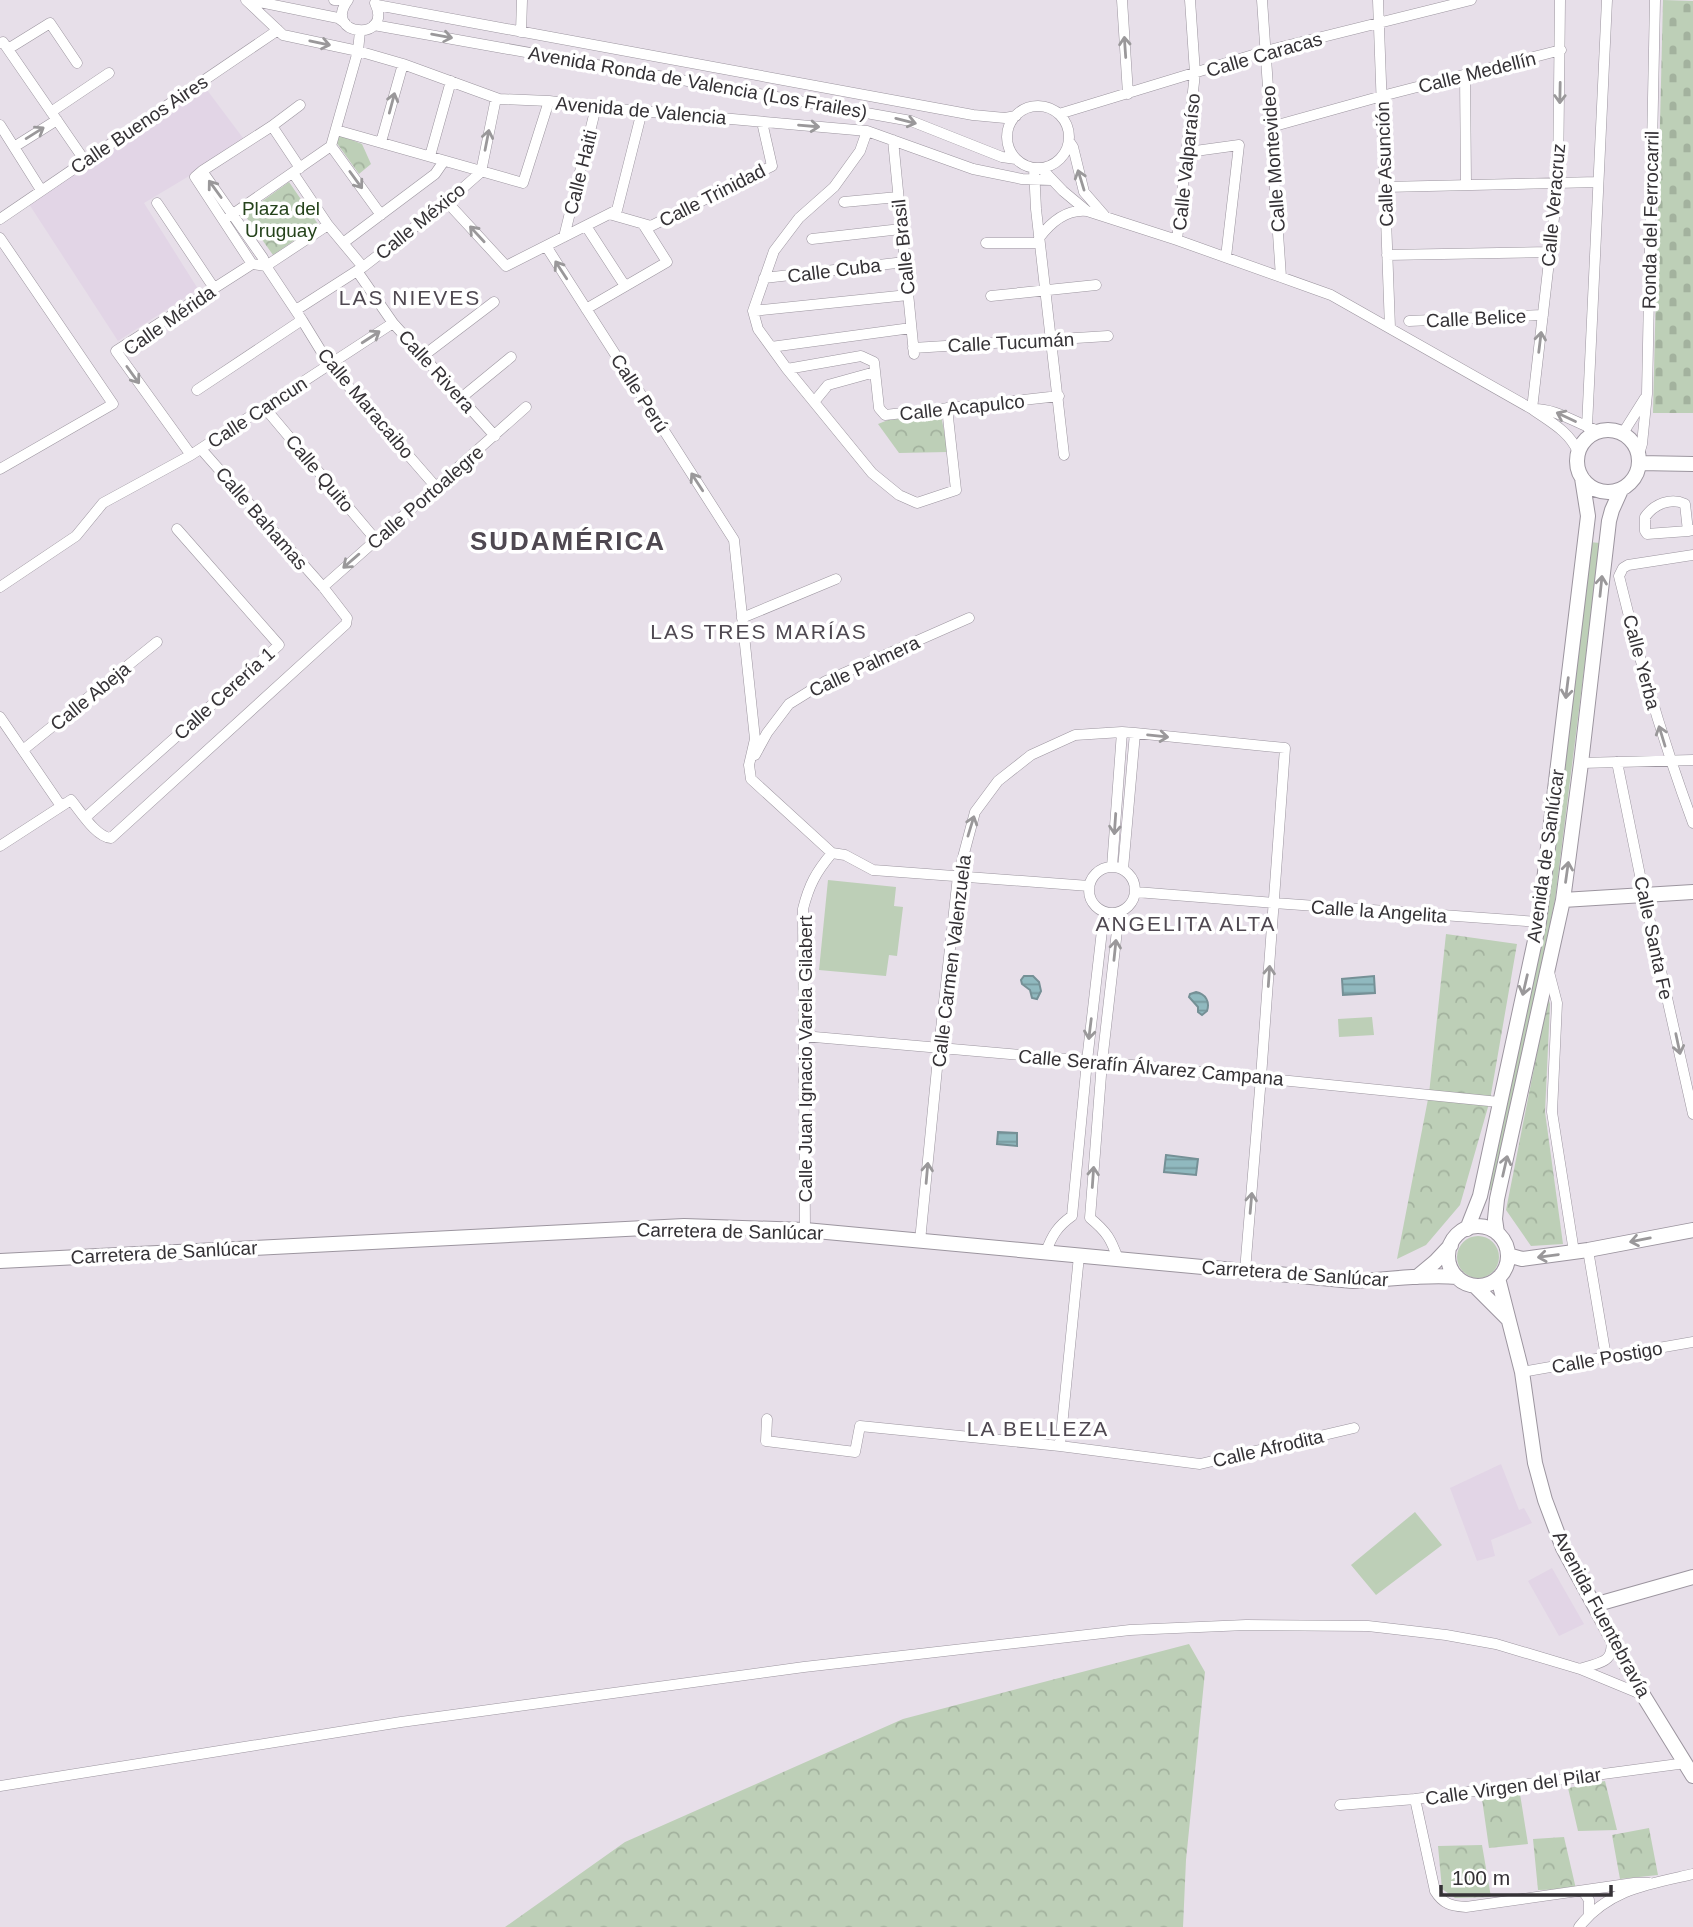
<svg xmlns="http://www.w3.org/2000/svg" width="1693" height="1927" font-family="Arial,sans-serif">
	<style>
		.built { fill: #e2d5e6 }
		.grass { fill: #bdcfb7 }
		.forest { fill: url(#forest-crowns) }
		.cemetery { fill: url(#cemetery-stones) }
		.water { fill: url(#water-rules); stroke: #759096; stroke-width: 2 }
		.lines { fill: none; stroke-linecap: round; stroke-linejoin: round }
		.street-casing { stroke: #9c959f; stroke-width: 11 }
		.secondary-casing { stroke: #9c959f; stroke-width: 16 }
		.street { stroke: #fff; stroke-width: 10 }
		.secondary { stroke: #fff; stroke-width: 14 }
		.oneway { stroke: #9a989a }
		.labels { text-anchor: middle; stroke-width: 7; stroke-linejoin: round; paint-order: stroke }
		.street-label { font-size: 19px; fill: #353236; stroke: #fff }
		.park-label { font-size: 19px; fill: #25431b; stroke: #fff }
		.neighbourhood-label { font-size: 21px; letter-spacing: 2px; fill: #4f4851; stroke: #fff }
		.district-label { font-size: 26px; font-weight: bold; letter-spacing: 2px; fill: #4f4851; stroke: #fff }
	</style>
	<defs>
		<pattern id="forest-crowns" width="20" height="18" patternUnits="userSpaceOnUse" patternTransform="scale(1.75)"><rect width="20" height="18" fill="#bdcfb7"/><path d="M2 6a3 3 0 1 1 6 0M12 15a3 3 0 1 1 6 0" fill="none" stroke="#a3b29e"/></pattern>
		<pattern id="cemetery-stones" width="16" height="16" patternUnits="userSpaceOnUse" patternTransform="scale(1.75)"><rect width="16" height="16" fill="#bdcfb7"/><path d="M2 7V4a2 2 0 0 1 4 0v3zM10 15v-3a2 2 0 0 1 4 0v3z" fill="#a3b29e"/></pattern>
		<pattern id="water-rules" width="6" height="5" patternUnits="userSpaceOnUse" patternTransform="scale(1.75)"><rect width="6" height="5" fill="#90b9bf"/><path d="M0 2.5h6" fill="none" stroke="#76979c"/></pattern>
	</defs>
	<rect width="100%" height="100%" fill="#e7dfe9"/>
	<!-- built -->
	<path class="built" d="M 201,82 L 246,142 L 144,203 L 198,289 L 118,341 L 27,201 Z
		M 1501,1464 L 1519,1510 L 1524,1508 L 1532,1523 L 1491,1540 L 1495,1556 L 1477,1561 L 1450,1488 Z
		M 1552,1568 L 1584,1624 L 1559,1636 L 1528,1581 Z"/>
	<!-- grass -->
	<path class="grass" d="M 1589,542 L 1600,543 L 1555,900 L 1494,1191 L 1485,1189 L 1540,938 Z
		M 828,880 L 896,887 L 894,906 L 903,907 L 897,956 L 889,955 L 886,976 L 819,970 Z
		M 1372,1017 L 1374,1035 L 1339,1037 L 1338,1019 Z
		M1457 1257a21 21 0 1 1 42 0a21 21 0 1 1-42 0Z
		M 1415,1512 L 1442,1545 L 1376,1595 L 1351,1565 Z"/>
	<!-- forest -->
	<path class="forest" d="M 339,135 L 362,144 L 371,164 L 359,174 L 336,142 Z
		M 289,182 L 318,224 L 273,255 L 244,214 Z
		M 941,415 L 948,452 L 899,453 L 878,424 L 888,420 Z
		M 1446,934 L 1517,944 L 1490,1100 L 1460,1205 L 1426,1245 L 1397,1259 L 1429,1094 Z
		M 1548,997 L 1550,1004 L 1545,1112 L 1563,1244 L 1531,1246 L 1506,1210 Z
		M 1189,1644 L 1205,1672 L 1186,1860 L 1183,1927 L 505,1927 L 625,1842 L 903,1719 Z
		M 1605,1781 L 1617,1830 L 1578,1831 L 1568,1788 Z
		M 1520,1794 L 1528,1844 L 1489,1848 L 1482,1799 Z
		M 1649,1828 L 1658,1875 L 1620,1879 L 1612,1835 Z
		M 1564,1837 L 1576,1889 L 1538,1890 L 1533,1839 Z
		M 1482,1845 L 1491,1897 L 1455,1898 L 1442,1889 L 1438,1846 Z"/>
	<!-- cemetery -->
	<path class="cemetery" d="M 1663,0 L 1693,1 L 1693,413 L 1653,413 Z"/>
	<!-- water -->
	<path class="water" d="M 1024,976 L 1033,976 L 1039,982 L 1041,991 L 1037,999 L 1032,998 L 1030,990 L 1022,984 L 1021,980 Z
		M 1374,976 L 1375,993 L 1343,995 L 1342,979 Z
		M 1196,992 C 1206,994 1210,1002 1207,1011 L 1202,1015 L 1198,1012 L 1198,1007 L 1189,997 L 1190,994 Z
		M 998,1132 L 1017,1133 L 1017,1146 L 997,1144 Z
		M 1166,1155 L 1198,1159 L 1196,1175 L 1164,1172 Z"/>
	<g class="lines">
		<defs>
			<path id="street" d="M 246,0 L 283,35 L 358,51 L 403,64 L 499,99 L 549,101 L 596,107 L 867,131 L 973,169 L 1022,179 L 1051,180
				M 249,0 L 338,18 L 345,23
				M 334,0 L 345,0
				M 348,0 C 321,36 394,43 375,3
				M 1122,0 L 1128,94
				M 1262,0 L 1281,277
				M 1378,0 L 1390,328
				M 377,5 L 973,115 L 1005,118 L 1016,116
				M 374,25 L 911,121 L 1002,157 L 1016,159
				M 521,32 L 522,0
				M 0,43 L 3,42 L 85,161
				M 8,49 L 50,23 L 77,63
				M 1465,74 L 1466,185
				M1007 137a31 31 0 1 1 62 0a31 31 0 1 1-62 0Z
				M 51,112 L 109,73
				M 1059,114 L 1266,51 L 1471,0
				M 0,125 L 41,190
				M 272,126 L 300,105
				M 1271,127 L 1382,96 L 1561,50
				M 336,130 L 523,183 L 549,101
				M 867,131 L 860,151 L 834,187 L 799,218 L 774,251 L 753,311 L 758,329 L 787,369 L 872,473 L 899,495 L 917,503 L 956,490 L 947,408
				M 893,140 L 914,354
				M 1069,141 L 1073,147 L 1084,192 L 1104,215
				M 381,142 L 403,64
				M 331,146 L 358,51 L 360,31
				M 331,146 L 381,215
				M 14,147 L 57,120
				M 1188,152 L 1239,145 L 1226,257
				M 430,156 L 451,81
				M 1034,168 L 1036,209 L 1064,455
				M 1041,168 L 1063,191 L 1087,211 L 1177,240 L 1331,295 L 1532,409 C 1550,422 1569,431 1578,452
				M 202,171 L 272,126 L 300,168
				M 1385,187 L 1598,182
				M 447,202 L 506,266 L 617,210 L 642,111
				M 844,202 L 898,197
				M 157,203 L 214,288
				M 609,214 L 651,226 L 772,166 L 762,122
				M 230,216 L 331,146
				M 0,219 L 278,30
				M 328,225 L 363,267
				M 586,226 L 625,286
				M 564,237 L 596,107
				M 0,238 L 113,404 L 0,469
				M 1039,238 C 1051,222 1067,209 1087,211
				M 812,239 L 901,229
				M 1177,240 L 1195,73 L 1190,0
				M 343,243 L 435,174 L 444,161
				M 986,243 L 1039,243
				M 546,246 L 734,540 L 755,739 L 749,765 L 751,779 L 832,853
				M 1387,255 L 1550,252
				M 266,266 L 252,264 L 195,177 L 202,171 L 263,258 L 266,266 L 302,320 L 329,364 L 436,487
				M 266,266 L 328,225 L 293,173
				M 357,271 L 393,323 L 495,436
				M 764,278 L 905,262
				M 991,296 L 1096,285
				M 586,309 L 667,262 L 643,224
				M 296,310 L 363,267 L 447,202 L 481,172 L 496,98
				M 753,311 L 908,295
				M 1409,321 L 1543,315
				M 771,347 L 911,328
				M 913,348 L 1108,336
				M 423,356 L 494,302
				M 787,369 L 861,356 L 874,362 L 879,408 L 885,415 L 1059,396
				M 197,390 L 302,320
				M 461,398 L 511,357
				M 814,402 L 828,385 L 875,372
				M 264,407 L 376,540
				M 1532,409 L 1558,183 L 1560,0
				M 1532,409 C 1557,408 1576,424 1599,431
				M 1587,427 L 1607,0
				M 1623,433 L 1645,398
				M 1639,454 L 1642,444 L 1647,394 L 1655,0
				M 191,455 L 116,351 L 252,264
				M 1688,531 L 1685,504 C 1671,497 1654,504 1645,517 L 1645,531 L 1647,534 L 1688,531 L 1693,530
				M 1693,555 L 1628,565 L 1623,568 L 1619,576 C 1639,660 1663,742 1693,823
				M 0,587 L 76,536 L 103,503 L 191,455 L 393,323
				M 323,587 L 526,407
				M 742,618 L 836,579
				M 0,717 L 61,806
				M 23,750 L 157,642
				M 755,755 L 767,733 L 789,704 L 826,681 L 969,618
				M 1617,762 L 1644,895 L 1693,1114
				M 1581,763 L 1693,760
				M 86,817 L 279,645 L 177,529
				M 0,846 L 71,800 C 81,812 96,837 111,838 L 346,624 L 347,618 L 323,587 L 201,449
				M 832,853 L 845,855 L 873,870 L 1089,886
				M1089 890a23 23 0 1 1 46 0a23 23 0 1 1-46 0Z
				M 1112,867 L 1122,732
				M 1123,869 L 1135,733
				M 1136,892 L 1274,903 L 1539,922
				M 1549,972 L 1557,1003 L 1552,1112 L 1574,1252
				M 803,1036 L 1102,1062 L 1499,1102
				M 805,1230 L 803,909 C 809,885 816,872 832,853
				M 920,1241 L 939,1048 L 958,876 L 975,812 L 998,781 L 1031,755 L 1075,735 L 1122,732 L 1135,733 L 1285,748 L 1261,1077 L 1245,1271
				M 1588,1250 L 1606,1357
				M 1046,1252 C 1052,1235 1058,1226 1072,1216 L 1087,1061 L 1104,913
				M 1118,1259 C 1111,1239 1107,1232 1090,1218 L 1102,1062 L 1119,913
				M 1522,1372 L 1693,1342
				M 767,1419 L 766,1441 L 855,1452 L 860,1426 L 1060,1446 L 1200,1464 L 1354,1428
				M 1060,1446 L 1079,1256
				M 1580,1669 C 1598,1662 1615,1665 1611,1638
				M 0,1786 L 401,1722 L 804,1667 L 1130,1630 L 1246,1625 L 1368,1626 L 1446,1635 L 1496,1644 L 1580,1669 L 1643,1695
				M 1415,1799 L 1435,1891 C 1443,1904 1451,1906 1466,1907 L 1634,1883 L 1649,1883
				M 1340,1805 L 1415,1799 L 1686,1763
				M 1583,1891 L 1589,1900 L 1589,1915
				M 1579,1927 C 1609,1889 1649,1884 1693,1874"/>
			<path id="secondary" d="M1577 461a31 31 0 1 1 62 0a31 31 0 1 1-62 0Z
				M 1640,463 L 1693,464
				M 1563,900 L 1693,892
				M1448 1256a30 30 0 1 1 60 0a30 30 0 1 1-60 0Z
				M 1467,1229 L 1480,1196 L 1539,922 L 1588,516 L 1582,478
				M 1497,1233 L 1495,1219 L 1497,1199 L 1563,900 L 1581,763 L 1609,521 L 1612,510 L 1621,490
				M 1508,1255 L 1522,1259 L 1588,1250 L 1693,1230
				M 0,1261 L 684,1226 L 805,1230 L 1353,1281 C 1388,1280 1422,1274 1457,1277
				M 1417,1277 L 1435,1262 L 1451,1245
				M 1498,1278 L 1522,1372 L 1535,1463 L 1545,1500 L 1563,1548 L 1643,1695 L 1693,1776
				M 1475,1286 L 1508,1319
				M 1594,1605 L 1693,1577"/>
		</defs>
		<!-- street casing -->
		<use href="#street" class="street-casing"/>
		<!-- secondary casing -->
		<use href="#secondary" class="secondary-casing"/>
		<!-- street -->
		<use href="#street" class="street"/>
		<!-- secondary -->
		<use href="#secondary" class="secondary"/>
	</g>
	<!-- one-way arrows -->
	<defs><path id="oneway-shaft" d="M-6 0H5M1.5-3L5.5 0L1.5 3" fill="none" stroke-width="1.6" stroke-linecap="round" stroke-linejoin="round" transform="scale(1.75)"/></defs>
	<g class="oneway">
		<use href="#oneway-shaft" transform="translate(442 36) rotate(10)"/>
		<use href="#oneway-shaft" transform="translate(320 43) rotate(12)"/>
		<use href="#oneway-shaft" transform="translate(1125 47) rotate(-94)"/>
		<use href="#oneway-shaft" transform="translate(1560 93) rotate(91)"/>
		<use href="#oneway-shaft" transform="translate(392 103) rotate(-75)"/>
		<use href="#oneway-shaft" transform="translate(906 121) rotate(14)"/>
		<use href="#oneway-shaft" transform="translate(809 126) rotate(5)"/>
		<use href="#oneway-shaft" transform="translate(35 133) rotate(-32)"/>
		<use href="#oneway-shaft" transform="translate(487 140) rotate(-79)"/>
		<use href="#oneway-shaft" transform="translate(356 180) rotate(54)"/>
		<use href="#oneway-shaft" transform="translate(1081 180) rotate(-107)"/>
		<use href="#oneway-shaft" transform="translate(215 189) rotate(-126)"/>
		<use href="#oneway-shaft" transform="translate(477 234) rotate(-133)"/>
		<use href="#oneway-shaft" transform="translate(561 270) rotate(-123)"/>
		<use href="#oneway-shaft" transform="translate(371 337) rotate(-33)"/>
		<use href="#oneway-shaft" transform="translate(1540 342) rotate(-83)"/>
		<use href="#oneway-shaft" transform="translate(133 375) rotate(54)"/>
		<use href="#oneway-shaft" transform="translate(1566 417) rotate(-155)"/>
		<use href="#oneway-shaft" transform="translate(697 482) rotate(-123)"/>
		<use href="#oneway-shaft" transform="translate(351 561) rotate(139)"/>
		<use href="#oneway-shaft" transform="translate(1601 586) rotate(-84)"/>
		<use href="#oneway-shaft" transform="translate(1567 688) rotate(97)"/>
		<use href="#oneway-shaft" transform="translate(1158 736) rotate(6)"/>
		<use href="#oneway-shaft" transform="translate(1662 736) rotate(-107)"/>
		<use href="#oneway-shaft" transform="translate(1115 824) rotate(94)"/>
		<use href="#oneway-shaft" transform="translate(971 826) rotate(-73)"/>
		<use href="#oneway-shaft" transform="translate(1567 872) rotate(-82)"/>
		<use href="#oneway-shaft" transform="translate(1115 950) rotate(-84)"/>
		<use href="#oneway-shaft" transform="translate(1269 976) rotate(-86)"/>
		<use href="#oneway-shaft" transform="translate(1525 985) rotate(103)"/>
		<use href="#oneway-shaft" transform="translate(1090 1029) rotate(97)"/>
		<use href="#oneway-shaft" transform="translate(1678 1044) rotate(78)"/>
		<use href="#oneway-shaft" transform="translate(1505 1166) rotate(-77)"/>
		<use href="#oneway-shaft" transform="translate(927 1173) rotate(-85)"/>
		<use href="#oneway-shaft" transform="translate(1093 1177) rotate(-86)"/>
		<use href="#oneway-shaft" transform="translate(1251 1203) rotate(-85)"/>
		<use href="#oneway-shaft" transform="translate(1640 1240) rotate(169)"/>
		<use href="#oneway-shaft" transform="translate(1548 1256) rotate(172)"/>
	</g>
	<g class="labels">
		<!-- street labels -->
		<g class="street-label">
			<text transform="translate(1264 54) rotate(-16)" y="7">Calle Caracas</text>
			<text transform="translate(1477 72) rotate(-14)" y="7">Calle Medellín</text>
			<text transform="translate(698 82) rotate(10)" y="7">Avenida Ronda de Valencia (Los Frailes)</text>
			<text transform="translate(641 110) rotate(5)" y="7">Avenida de Valencia</text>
			<text transform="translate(139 124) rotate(-34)" y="7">Calle Buenos Aires</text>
			<text transform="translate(1273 159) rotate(-94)" y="7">Calle Montevideo</text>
			<text transform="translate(1186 162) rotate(-84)" y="7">Calle Valparaíso</text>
			<text transform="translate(1384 164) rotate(-92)" y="7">Calle Asunción</text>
			<text transform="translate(580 172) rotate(-76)" y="7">Calle Haiti</text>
			<text transform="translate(712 195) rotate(-27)" y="7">Calle Trinidad</text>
			<text transform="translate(1553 205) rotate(-85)" y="7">Calle Veracruz</text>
			<text transform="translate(1650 220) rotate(-89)" y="7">Ronda del Ferrocarril</text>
			<text transform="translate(420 221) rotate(-39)" y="7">Calle México</text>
			<text transform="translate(903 247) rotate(-96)" y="7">Calle Brasil</text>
			<text transform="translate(834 270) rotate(-7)" y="7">Calle Cuba</text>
			<text transform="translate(1476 318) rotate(-3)" y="7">Calle Belice</text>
			<text transform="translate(169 320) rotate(-35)" y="7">Calle Mérida</text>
			<text transform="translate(1011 342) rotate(-3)" y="7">Calle Tucumán</text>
			<text transform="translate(437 371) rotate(48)" y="7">Calle Rivera</text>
			<text transform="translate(640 393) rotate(57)" y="7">Calle Perú</text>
			<text transform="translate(366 403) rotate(50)" y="7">Calle Maracaibo</text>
			<text transform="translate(962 407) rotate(-6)" y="7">Calle Acapulco</text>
			<text transform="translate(257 412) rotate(-33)" y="7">Calle Cancun</text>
			<text transform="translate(320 473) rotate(50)" y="7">Calle Quito</text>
			<text transform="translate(425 497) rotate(-41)" y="7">Calle Portoalegre</text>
			<text transform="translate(262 518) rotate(49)" y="7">Calle Bahamas</text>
			<text transform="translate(1642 662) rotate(75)" y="7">Calle Yerba</text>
			<text transform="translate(864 666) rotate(-25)" y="7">Calle Palmera</text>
			<text transform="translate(224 693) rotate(-42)" y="7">Calle Cerería 1</text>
			<text transform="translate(90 696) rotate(-39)" y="7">Calle Abeja</text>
			<text transform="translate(1545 856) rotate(-82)" y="7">Avenida de Sanlúcar</text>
			<text transform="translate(1379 911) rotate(4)" y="7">Calle la Angelita</text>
			<text transform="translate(1654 938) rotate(78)" y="7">Calle Santa Fe</text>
			<text transform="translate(951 961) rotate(-83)" y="7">Calle Carmen Valenzuela</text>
			<text transform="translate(805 1059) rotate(-90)" y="7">Calle Juan Ignacio Varela Gilabert</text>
			<text transform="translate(1151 1067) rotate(5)" y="7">Calle Serafín Álvarez Campana</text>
			<text transform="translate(730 1231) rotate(1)" y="7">Carretera de Sanlúcar</text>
			<text transform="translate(164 1252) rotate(-3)" y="7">Carretera de Sanlúcar</text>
			<text transform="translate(1295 1273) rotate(4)" y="7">Carretera de Sanlúcar</text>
			<text transform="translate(1607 1357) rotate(-10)" y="7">Calle Postigo</text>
			<text transform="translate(1268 1448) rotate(-13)" y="7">Calle Afrodita</text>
			<text transform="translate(1602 1614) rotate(62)" y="7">Avenida Fuentebravía</text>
			<text transform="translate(1513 1786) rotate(-8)" y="7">Calle Virgen del Pilar</text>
		</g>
		<!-- park labels -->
		<g class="park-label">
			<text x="281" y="215">Plaza del<tspan x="281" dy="22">Uruguay</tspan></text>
		</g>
		<!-- neighbourhood labels -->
		<g class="neighbourhood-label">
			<text x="410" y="305">LAS NIEVES</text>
			<text x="759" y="639">LAS TRES MARÍAS</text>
			<text x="1186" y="931">ANGELITA ALTA</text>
			<text x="1038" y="1436">LA BELLEZA</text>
		</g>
		<!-- district labels -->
		<g class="district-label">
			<text x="568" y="550">SUDAMÉRICA</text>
		</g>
	</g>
	<!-- scale -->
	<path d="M1441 1885v10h170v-10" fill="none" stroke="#353236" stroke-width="3.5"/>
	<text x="1452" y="1885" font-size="21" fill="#353236" stroke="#ffffff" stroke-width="5" paint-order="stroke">100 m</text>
</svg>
